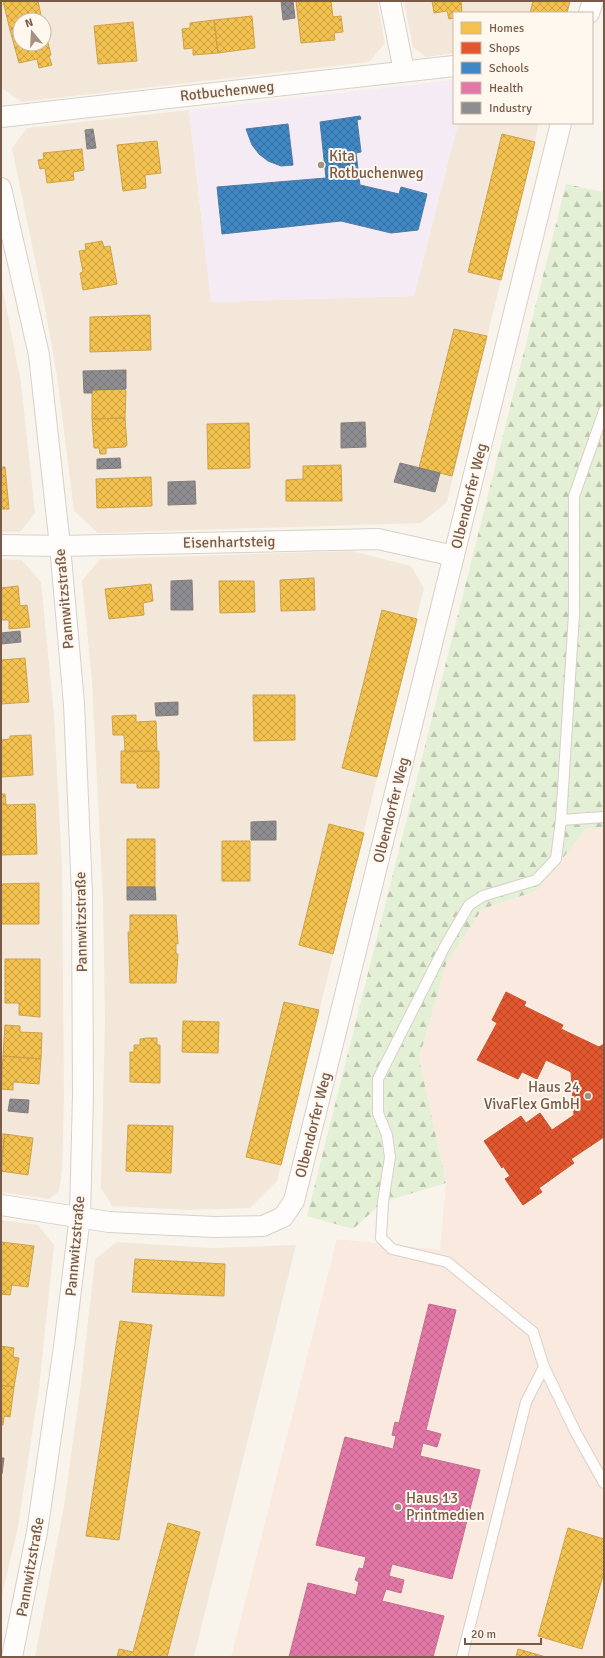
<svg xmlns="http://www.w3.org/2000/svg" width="605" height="1658" font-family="Signika,sans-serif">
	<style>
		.residential { fill: #f2e7d9; fill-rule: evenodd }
		.commercial { fill: #f9e9df }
		.education { fill: #f5ebf4 }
		.forest { fill: url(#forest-firs) }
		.homes { fill: url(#homes-cross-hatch); stroke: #cea24c }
		.shops { fill: url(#shops-cross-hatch); stroke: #c45836 }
		.schools { fill: url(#schools-cross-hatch); stroke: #507aa0 }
		.health { fill: url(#health-cross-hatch); stroke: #c36e8c }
		.industry { fill: url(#industry-cross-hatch); stroke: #877e7c }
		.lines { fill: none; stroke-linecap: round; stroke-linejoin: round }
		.service-casing { stroke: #d7d0c8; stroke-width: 12 }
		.minor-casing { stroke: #d7d0c8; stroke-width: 22 }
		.service { stroke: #fefdfc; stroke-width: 10 }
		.minor { stroke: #fefdfc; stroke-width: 20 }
		.poi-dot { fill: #a59082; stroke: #fff8ee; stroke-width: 1.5 }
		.labels { text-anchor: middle; stroke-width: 4; stroke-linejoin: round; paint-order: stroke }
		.street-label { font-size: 15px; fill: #795a49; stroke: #fff8ee }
		.poi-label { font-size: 15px; fill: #795a49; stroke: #fff8ee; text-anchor: start }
	</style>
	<defs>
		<pattern id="forest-firs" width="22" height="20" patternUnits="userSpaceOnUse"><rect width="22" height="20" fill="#e4f0d5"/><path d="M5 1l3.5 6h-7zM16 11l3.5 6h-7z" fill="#bec5af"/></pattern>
		<pattern id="homes-cross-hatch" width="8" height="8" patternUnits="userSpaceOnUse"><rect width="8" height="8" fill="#f2c14e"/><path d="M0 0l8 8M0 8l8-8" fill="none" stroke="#c9a043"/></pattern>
		<pattern id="shops-cross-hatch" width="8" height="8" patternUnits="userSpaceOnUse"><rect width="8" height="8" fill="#e4572e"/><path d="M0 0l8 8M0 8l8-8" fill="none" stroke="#b44828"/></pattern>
		<pattern id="schools-cross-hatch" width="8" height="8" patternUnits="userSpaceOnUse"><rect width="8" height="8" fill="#3f88c5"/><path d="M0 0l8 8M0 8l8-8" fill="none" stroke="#386d99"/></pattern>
		<pattern id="health-cross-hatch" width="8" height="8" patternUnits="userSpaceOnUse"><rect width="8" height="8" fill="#e377a8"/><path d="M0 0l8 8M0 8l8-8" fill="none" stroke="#bd658b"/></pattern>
		<pattern id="industry-cross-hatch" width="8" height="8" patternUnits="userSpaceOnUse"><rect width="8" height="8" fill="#8d8d92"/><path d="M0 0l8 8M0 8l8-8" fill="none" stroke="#787679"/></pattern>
	</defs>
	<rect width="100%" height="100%" fill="#f8f4ec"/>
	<!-- residential -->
	<path class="residential" d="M 1,1 L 377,1 L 385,43 L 369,62 L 21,102 L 1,87 ZM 20,20 L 44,20 L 44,44 L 20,44 Z
		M 404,1 L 570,1 L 567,13 L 454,13 L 454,53 L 426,57 L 413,47 Z
		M 189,110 L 211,302 L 414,296 L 458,123 L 539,123 L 447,502 L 421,523 L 98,533 L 74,511 L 57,376 L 45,308 L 12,148 L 27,128 Z
		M 1,280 L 21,383 L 35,513 L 20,532 L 1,532 Z
		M 352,551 L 411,566 L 424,588 L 277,1181 L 250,1208 L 188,1210 L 112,1206 L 101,1188 L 105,1020 L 103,900 L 92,681 L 82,581 L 100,559 Z
		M 1,559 L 22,560 L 41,582 L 54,715 L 62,867 L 64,1101 L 62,1170 L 59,1191 L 49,1199 L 1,1192 Z
		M 1,1220 L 38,1225 L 54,1245 L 39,1388 L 18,1527 L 1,1600 Z
		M 117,1242 L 210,1248 L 296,1245 L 194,1657 L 35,1657 L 64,1506 L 81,1383 L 95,1259 Z"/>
	<!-- commercial -->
	<path class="commercial" d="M 604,827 L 604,1657 L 231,1657 L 337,1239 L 440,1250 L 446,1183 L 419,1058 L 446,964 L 482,909 L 536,891 L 586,829 Z"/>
	<!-- education -->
	<path class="education" d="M 454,80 L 454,123 L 458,123 L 414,296 L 211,302 L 189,110 Z"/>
	<!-- forest -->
	<path class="forest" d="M 566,184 L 604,192 L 604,827 L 586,829 L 536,891 L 482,909 L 446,964 L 419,1058 L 446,1183 L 383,1202 L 353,1229 L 307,1216 Z"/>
	<!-- homes -->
	<path class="homes" d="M 3,1 L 38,1 L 42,20 L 20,20 L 20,28 L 10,30 Z
		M 296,1 L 331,1 L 333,17 L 341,16 L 343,32 L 334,33 L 335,40 L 301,43 Z
		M 432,1 L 461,1 L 462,13 L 454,13 L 454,18 L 449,19 L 447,11 L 434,13 Z
		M 533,1 L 570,1 L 567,13 L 530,13 Z
		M 252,16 L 255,48 L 218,53 L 214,20 Z
		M 214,20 L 218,53 L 193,55 L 193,48 L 184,49 L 182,29 L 190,28 L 190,23 Z
		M 133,22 L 137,61 L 98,64 L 94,26 Z
		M 44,27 L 51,55 L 49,56 L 52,65 L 39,68 L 37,59 L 19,63 L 10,30 L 20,28 L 20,44 L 44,44 Z
		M 502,134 L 535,142 L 501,280 L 468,272 Z
		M 157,141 L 161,173 L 145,175 L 146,188 L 123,191 L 117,145 Z
		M 82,149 L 84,170 L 73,172 L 74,180 L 47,183 L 45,168 L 40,169 L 38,160 L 44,159 L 43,153 Z
		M 102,241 L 104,247 L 110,246 L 117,284 L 83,290 L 80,273 L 83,272 L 79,251 L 86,250 L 85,244 Z
		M 150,315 L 151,350 L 90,352 L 90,317 Z
		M 454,329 L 487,336 L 452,476 L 419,468 Z
		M 124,389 L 126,391 L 125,418 L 92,419 L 92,390 Z
		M 125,418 L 127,445 L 125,447 L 106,448 L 106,454 L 100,454 L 99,448 L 94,448 L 92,419 Z
		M 249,423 L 250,468 L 208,469 L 207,424 Z
		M 341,465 L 342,501 L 286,501 L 286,480 L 303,479 L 303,466 Z
		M 1,467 L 5,467 L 9,509 L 1,509 Z
		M 151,477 L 152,506 L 97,508 L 96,479 Z
		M 314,578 L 315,610 L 281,611 L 280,580 Z
		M 219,581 L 254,581 L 255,612 L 220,613 Z
		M 151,584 L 153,601 L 143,603 L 144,615 L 109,619 L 105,589 Z
		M 18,586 L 20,606 L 27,605 L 30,627 L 9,629 L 9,620 L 1,620 L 1,588 Z
		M 382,610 L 417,619 L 377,777 L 342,768 Z
		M 25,658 L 29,702 L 1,704 L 1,660 Z
		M 253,695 L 295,695 L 295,740 L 254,741 Z
		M 136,715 L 136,722 L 156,721 L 157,751 L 125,752 L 124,735 L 113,735 L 112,716 Z
		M 31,735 L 33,775 L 1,777 L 1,740 L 10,739 L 10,736 Z
		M 121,751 L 159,751 L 159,788 L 137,788 L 137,783 L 121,783 Z
		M 1,794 L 5,794 L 6,805 L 35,804 L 37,854 L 1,855 Z
		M 329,824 L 364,833 L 333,954 L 299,945 Z
		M 127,839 L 155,839 L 155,887 L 127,887 Z
		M 222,841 L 250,841 L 250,881 L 222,881 Z
		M 39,883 L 39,924 L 1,924 L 1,884 Z
		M 130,915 L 176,915 L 178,944 L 176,943 L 176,954 L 178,954 L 176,983 L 130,983 L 128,932 L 130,932 Z
		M 5,959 L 40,959 L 40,1017 L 19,1015 L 19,1003 L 5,1003 Z
		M 284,1002 L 319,1010 L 281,1165 L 246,1157 Z
		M 183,1021 L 219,1022 L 218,1053 L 182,1052 Z
		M 5,1025 L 20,1026 L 20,1032 L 42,1033 L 41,1059 L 3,1056 Z
		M 147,1038 L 157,1038 L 157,1045 L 160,1045 L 160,1083 L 130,1082 L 130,1052 L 134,1052 L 134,1045 L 140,1045 L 140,1039 Z
		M 3,1056 L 41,1059 L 39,1084 L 13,1082 L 13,1090 L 1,1089 Z
		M 128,1125 L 173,1126 L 171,1173 L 126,1171 Z
		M 1,1134 L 5,1134 L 1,1162 Z
		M 5,1134 L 33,1138 L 28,1175 L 1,1171 Z
		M 1,1242 L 34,1246 L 28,1287 L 12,1285 L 10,1295 L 1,1294 Z
		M 135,1259 L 225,1264 L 224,1296 L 132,1292 Z
		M 120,1321 L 152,1325 L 119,1540 L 86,1536 Z
		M 1,1346 L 14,1348 L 13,1357 L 19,1358 L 14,1387 L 1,1385 Z
		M 1,1385 L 14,1387 L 10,1417 L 4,1416 L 3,1425 L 1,1425 Z
		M 168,1523 L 200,1532 L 167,1657 L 117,1657 L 119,1649 L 133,1652 Z
		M 568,1528 L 604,1539 L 604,1572 L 582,1649 L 538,1636 Z
		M 518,1649 L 546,1657 L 516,1657 Z"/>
	<!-- shops -->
	<path class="shops" d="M 506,992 L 526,1002 L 524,1006 L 563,1025 L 561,1029 L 599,1047 L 604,1044 L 604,1137 L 571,1159 L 574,1163 L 539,1188 L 542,1192 L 523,1205 L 505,1179 L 510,1176 L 503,1166 L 502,1168 L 484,1141 L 521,1116 L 526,1123 L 540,1113 L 552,1130 L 574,1115 L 571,1072 L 546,1060 L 537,1079 L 522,1072 L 518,1079 L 477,1060 L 497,1023 L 492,1020 Z"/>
	<!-- schools -->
	<path class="schools" d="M 360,116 L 361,119 L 357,120 L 361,152 L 356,153 L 360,185 L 399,194 L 401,187 L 427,194 L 418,230 L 391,233 L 341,221 L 222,234 L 217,187 L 326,178 L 320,122 Z
		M 288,124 L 293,165 L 281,166 L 268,161 L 259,154 L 252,145 L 246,129 Z"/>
	<!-- health -->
	<path class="health" d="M 429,1304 L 456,1310 L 426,1430 L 441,1434 L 437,1447 L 423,1443 L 420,1456 L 480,1470 L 452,1579 L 392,1564 L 389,1576 L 404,1580 L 401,1593 L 386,1589 L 382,1601 L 444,1616 L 433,1657 L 289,1657 L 308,1583 L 356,1595 L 359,1582 L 355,1580 L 359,1568 L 363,1569 L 366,1557 L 316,1545 L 345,1437 L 393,1449 L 396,1436 L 392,1435 L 395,1422 L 399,1423 Z"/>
	<!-- industry -->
	<path class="industry" d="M 281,1 L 293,1 L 295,18 L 283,20 Z
		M 93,129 L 96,148 L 87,149 L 85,130 Z
		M 126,370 L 126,389 L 92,390 L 92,393 L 84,393 L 83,371 Z
		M 365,422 L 366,447 L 341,448 L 341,423 Z
		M 120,458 L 121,468 L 97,469 L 97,459 Z
		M 400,463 L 440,473 L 435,492 L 394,482 Z
		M 195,481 L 196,504 L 168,505 L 168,482 Z
		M 192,580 L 193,610 L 171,610 L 171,581 Z
		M 20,631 L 21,642 L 1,644 L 1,633 Z
		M 178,702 L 178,715 L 156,716 L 155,703 Z
		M 276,821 L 276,840 L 251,840 L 251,822 Z
		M 127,887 L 155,887 L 156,900 L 127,900 Z
		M 10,1099 L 29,1100 L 28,1113 L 8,1111 Z
		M 1,1458 L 4,1458 L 2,1474 L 1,1474 Z"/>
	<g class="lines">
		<defs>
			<path id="service" d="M 604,411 L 574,496 L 574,614 L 561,820 L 556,859 L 536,880 L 483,896 L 469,905 L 445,946 L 378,1079 L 378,1113 L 387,1135 L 390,1157 L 383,1202 L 381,1238 L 392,1249 L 447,1262 L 533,1332 L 544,1367 L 576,1433 L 604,1483
				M 561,820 L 604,817
				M 462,1657 L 526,1402 L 544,1367"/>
			<path id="minor" d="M 390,1 L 404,71
				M 589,13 L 593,1
				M 1,117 L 454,66
				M 1,188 L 39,355 L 60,546 L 74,704 L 82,894 L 83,1095 L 80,1216 L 64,1347 L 37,1532 L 12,1657
				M 1,545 L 60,546 L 378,539 L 454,556
				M 1,1205 L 109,1222 L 215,1227 L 263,1226 L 283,1217 L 294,1201 L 561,123"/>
		</defs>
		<!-- service casing -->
		<use href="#service" class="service-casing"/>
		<!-- minor casing -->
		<use href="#minor" class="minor-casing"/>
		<!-- service -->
		<use href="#service" class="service"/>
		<!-- minor -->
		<use href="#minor" class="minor"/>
	</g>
	<!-- markers -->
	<g class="poi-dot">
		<circle cx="321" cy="165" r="4"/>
		<circle cx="588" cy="1096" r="4"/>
		<circle cx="398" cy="1507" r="4"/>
	</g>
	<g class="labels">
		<!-- street labels -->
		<g class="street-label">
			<text transform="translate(227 91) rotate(-6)" y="5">Rotbuchenweg</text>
			<text transform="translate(469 496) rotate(-76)" y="5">Olbendorfer Weg</text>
			<text transform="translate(229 542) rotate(-1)" y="5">Eisenhartsteig</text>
			<text transform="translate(64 599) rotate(-95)" y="5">Pannwitzstraße</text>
			<text transform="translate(391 810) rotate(-76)" y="5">Olbendorfer Weg</text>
			<text transform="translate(81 922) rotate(-91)" y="5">Pannwitzstraße</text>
			<text transform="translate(313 1125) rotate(-76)" y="5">Olbendorfer Weg</text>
			<text transform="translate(75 1246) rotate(-85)" y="5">Pannwitzstraße</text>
			<text transform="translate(30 1567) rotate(-80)" y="5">Pannwitzstraße</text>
		</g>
		<!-- poi labels -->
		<g class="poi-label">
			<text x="329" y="161">Kita<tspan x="329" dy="17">Rotbuchenweg</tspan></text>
			<text x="580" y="1092" text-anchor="end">Haus 24<tspan x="580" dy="17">VivaFlex GmbH</tspan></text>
			<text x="406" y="1503">Haus 13<tspan x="406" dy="17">Printmedien</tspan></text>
		</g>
	</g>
	<!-- border -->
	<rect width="605" height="1658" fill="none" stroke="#795a49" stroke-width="4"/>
	<!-- legend -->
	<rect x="453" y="12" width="140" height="112" fill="#fff8ee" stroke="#c9b9ac"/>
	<rect x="461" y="22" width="20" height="12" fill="#f2c14e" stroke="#c9b9ac"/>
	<text x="489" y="32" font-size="12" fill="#795a49">Homes</text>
	<rect x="461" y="42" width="20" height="12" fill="#e4572e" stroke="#c9b9ac"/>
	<text x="489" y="52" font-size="12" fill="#795a49">Shops</text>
	<rect x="461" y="62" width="20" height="12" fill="#3f88c5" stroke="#c9b9ac"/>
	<text x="489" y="72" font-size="12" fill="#795a49">Schools</text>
	<rect x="461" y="82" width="20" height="12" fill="#e377a8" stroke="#c9b9ac"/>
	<text x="489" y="92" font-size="12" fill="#795a49">Health</text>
	<rect x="461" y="102" width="20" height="12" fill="#8d8d92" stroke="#c9b9ac"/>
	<text x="489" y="112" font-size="12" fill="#795a49">Industry</text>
	<!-- north arrow -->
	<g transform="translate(32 32) rotate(342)"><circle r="19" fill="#fff8ee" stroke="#c9b9ac"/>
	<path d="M0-3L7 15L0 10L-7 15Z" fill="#a59082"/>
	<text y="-6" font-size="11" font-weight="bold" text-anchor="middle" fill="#795a49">N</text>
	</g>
	<!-- scale -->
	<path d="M465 1638v6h76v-6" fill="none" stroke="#795a49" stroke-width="2"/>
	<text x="471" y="1638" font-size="12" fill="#795a49" stroke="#fff8ee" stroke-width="3" paint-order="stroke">20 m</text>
</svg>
